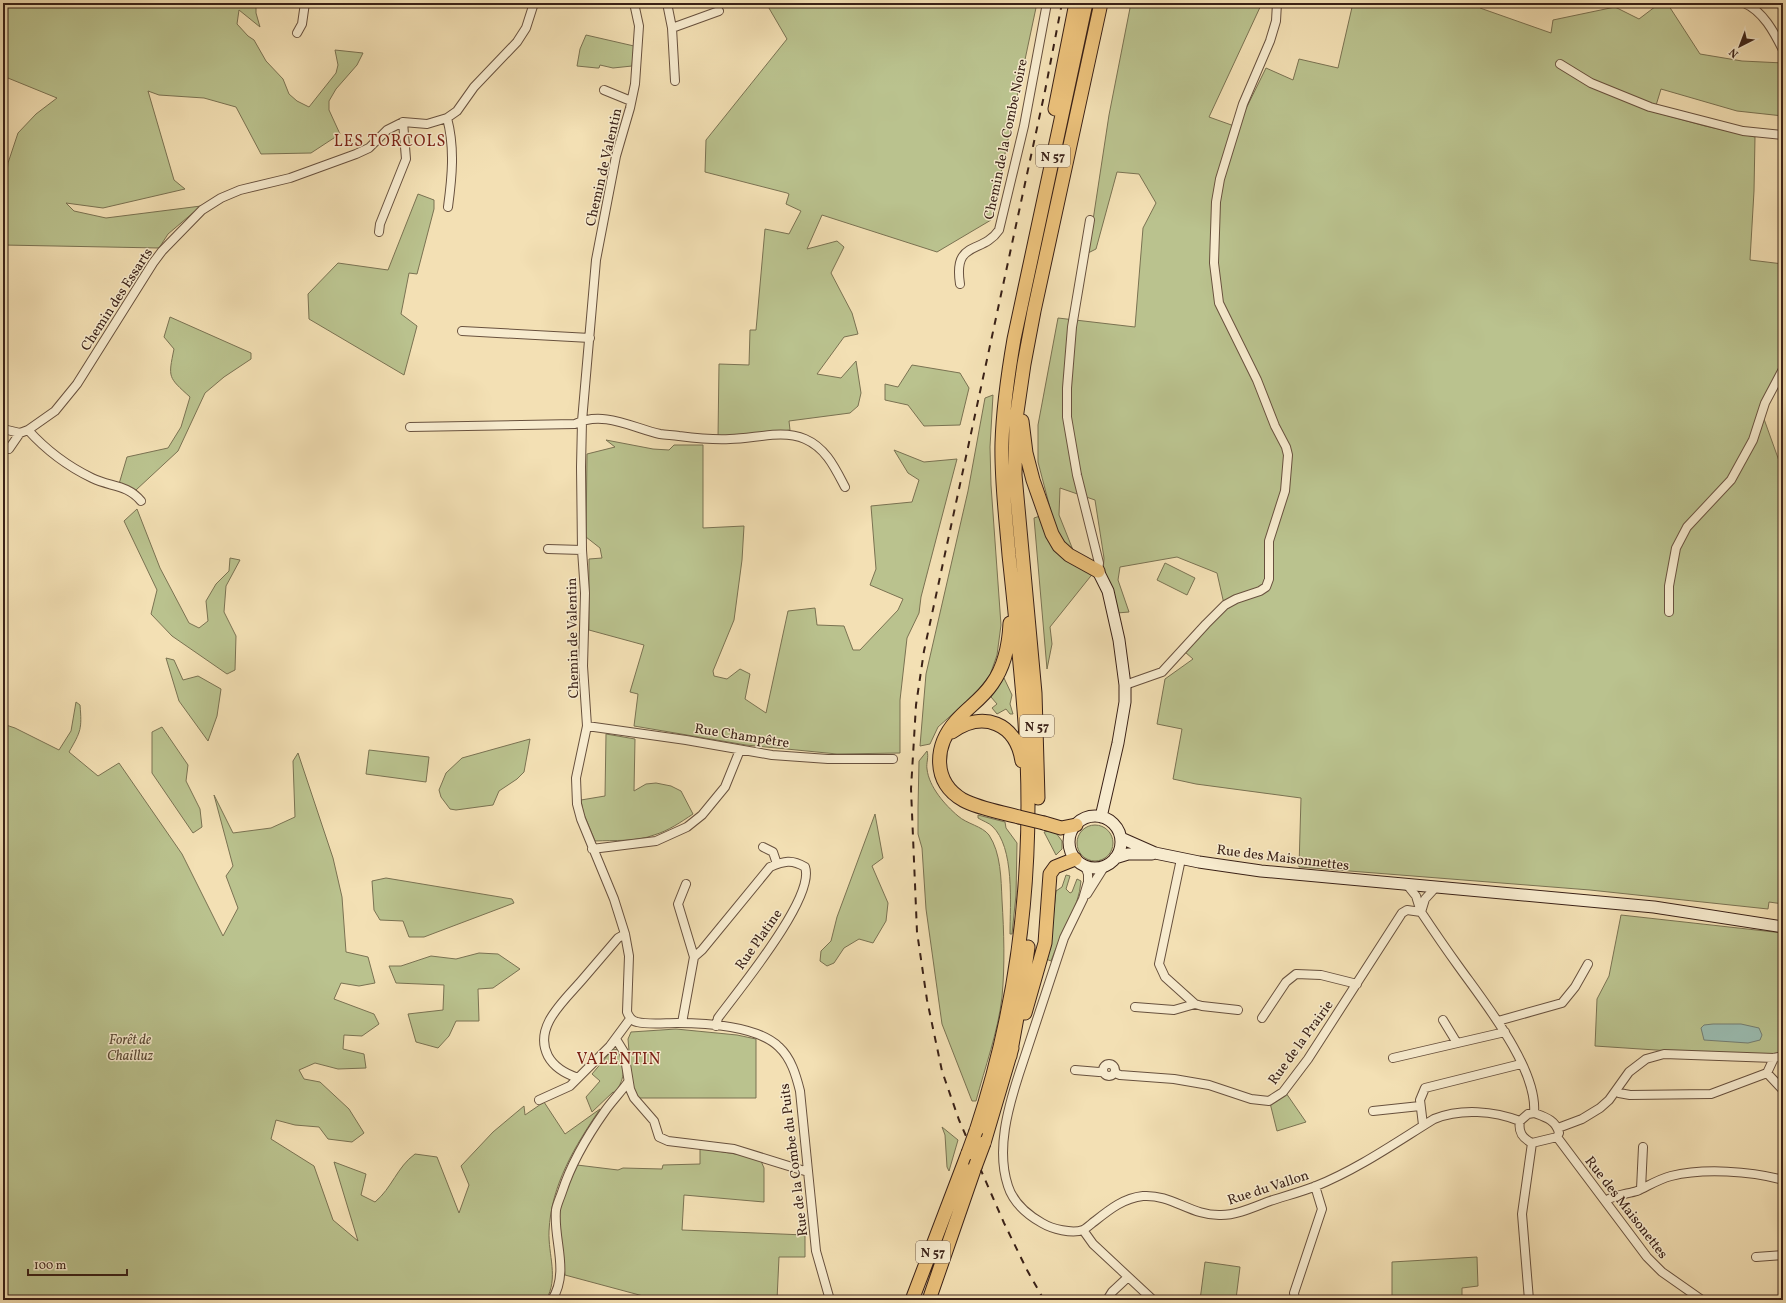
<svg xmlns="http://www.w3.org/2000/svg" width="1786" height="1303" font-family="Vollkorn,serif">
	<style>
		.green { fill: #bac28e; stroke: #7a7252 }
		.water { fill: #9bbdb2; stroke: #747f74 }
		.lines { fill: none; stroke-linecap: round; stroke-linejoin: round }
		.minor-casing { stroke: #68513e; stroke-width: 10 }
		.secondary-casing { stroke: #3a2117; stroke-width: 13 }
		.trunk-casing { stroke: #3a2117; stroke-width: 15 }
		.minor { stroke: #f7ebce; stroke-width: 8 }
		.secondary { stroke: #f7ebce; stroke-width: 11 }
		.trunk { stroke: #eac07a; stroke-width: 13 }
		.rail { stroke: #3a2117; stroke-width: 2; stroke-dasharray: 7 7; stroke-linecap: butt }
		.trunk-bridge-casing { stroke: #3a2117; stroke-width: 15; stroke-linecap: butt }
		.trunk-bridge { stroke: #eac07a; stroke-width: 13 }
		.labels { text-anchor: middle; stroke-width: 3; stroke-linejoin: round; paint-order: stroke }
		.shield { fill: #f7ebce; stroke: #735e4e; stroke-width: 1 }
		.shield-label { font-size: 13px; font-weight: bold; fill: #3a2117 }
		.street-label { font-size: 14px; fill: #3a2117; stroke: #f7ebce }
		.park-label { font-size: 14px; font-style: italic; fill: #5a4935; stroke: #f7ebce }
		.quarter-label { font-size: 16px; letter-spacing: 1px; fill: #7a1f14; stroke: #f7ebce }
	</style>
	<rect width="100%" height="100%" fill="#f3e0b4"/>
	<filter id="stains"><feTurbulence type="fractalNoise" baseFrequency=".005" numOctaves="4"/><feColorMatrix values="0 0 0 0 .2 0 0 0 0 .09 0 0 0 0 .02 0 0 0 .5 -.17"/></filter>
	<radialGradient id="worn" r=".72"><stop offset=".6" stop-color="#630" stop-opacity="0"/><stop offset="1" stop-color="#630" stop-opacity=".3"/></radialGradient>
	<!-- green -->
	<path class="green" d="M 3,3 L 256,3 L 256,13 L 260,27 L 239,10 L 237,24 L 248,36 L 254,40 L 266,61 L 283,79 L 289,94 L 297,101 L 309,107 L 336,73 L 338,65 L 335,50 L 363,53 L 357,65 L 336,89 L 329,101 L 329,110 L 340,134 L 311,153 L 261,154 L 236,107 L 204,98 L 159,95 L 148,91 L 174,180 L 185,189 L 103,208 L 66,203 L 74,211 L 106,218 L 201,206 L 168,234 L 159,248 L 3,245 L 3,210 L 8,163 L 18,133 L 36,114 L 57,98 L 3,76 Z
		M 766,3 L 1037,3 L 991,220 L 937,252 L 822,215 L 807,249 L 837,241 L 844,247 L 831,273 L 852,313 L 858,334 L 844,337 L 817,374 L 841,378 L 856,361 L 861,393 L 858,406 L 850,413 L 789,421 L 790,430 L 747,436 L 718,438 L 719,364 L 749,365 L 750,330 L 756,330 L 765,229 L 789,234 L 801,211 L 786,204 L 789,194 L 787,193 L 705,172 L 706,140 L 787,39 Z
		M 1131,3 L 1262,3 L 1209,117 L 1237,127 L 1266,68 L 1293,80 L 1299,59 L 1338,68 L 1353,3 L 1479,3 L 1480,8 L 1551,33 L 1553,20 L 1615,7 L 1639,19 L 1660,3 L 1667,3 L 1700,54 L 1742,61 L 1783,63 L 1783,116 L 1737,111 L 1661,89 L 1654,112 L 1705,126 L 1755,137 L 1754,191 L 1750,260 L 1783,264 L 1783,375 L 1766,407 L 1764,419 L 1783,472 L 1783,904 L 1769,902 L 1768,909 L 1590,890 L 1299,867 L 1301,798 L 1196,784 L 1173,779 L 1182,729 L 1157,724 L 1165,679 L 1193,659 L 1185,652 L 1224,604 L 1217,573 L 1177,557 L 1120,567 L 1118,580 L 1129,612 L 1117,613 L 1103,573 L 1104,558 L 1095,500 L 1060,488 L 1059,515 L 1073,550 L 1065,544 L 1055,527 L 1038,462 L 1038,425 L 1058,318 L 1135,327 L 1143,228 L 1156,203 L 1139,174 L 1117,172 L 1096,249 L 1088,253 L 1109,115 Z
		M 586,35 L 634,46 L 632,66 L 613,68 L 600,65 L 599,68 L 597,68 L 577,66 L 580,49 Z
		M 418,194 L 434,200 L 434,209 L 417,274 L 409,273 L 401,314 L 417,326 L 404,375 L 309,319 L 308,294 L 338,263 L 388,270 Z
		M 170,317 L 251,353 L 251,359 L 224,377 L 205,393 L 178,451 L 136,490 L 119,484 L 127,457 L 168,448 L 181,427 L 190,397 C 168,377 168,378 174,349 L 164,337 Z
		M 912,365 L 960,373 L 969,388 L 960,425 L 924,426 L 908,405 L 885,400 L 885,384 L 898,387 Z
		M 993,395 L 990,447 L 991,485 L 1001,625 L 997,655 L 990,675 L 974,695 L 938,727 L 930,744 L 920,746 L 926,674 L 968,491 L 985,398 Z
		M 606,440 L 653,449 L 669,450 L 674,445 L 703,445 L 703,528 L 744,526 L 742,560 L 734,620 L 713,671 L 714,676 L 727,679 L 740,669 L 750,674 L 745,699 L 766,713 L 788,611 L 815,608 L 817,625 L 844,626 L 853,650 L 860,650 L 898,610 L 903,599 L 870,585 L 876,569 L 871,506 L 912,502 L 919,480 L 908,473 L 894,450 L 924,462 L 957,459 L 921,597 L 919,613 L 907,638 L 900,700 L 900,753 L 837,754 L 746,745 L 634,726 L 638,694 L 630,692 L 644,645 L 589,630 L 589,559 L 602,558 L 600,548 L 586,537 L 587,454 L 615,447 Z
		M 137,509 L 160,568 L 189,623 L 199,628 L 208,621 L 206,601 L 216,584 L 229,571 L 230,558 L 240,560 L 226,586 L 224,612 L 236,636 L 235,670 L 227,674 L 172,636 L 151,614 L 157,590 L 124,521 Z
		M 1040,516 L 1053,543 L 1094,572 L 1050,627 L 1052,644 L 1047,669 L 1034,518 Z
		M 1165,563 L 1195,578 L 1187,595 L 1157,580 Z
		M 166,658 L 174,660 L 183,680 L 198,676 L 221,689 L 217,716 L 208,741 L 179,701 Z
		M 1004,678 L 1012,695 L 1010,704 L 1013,714 L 1010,714 L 1006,709 L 997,714 L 992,708 L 997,704 L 991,697 Z
		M 76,702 L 80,705 C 82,729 81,731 69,752 L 98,776 L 119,763 L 182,854 L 223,936 L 238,908 L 226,876 L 233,866 L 214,795 L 233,833 L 271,828 L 295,817 L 293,761 L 298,753 L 333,858 L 342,897 L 346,952 L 368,957 L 375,983 L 359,986 L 341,983 L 334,999 L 374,1014 L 379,1024 L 362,1036 L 344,1035 L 343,1049 L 364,1054 L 366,1068 L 338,1069 L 315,1063 L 299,1070 L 304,1079 L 320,1082 L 349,1109 L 364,1133 L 352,1142 L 328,1139 L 319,1127 L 295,1125 L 276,1120 L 271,1139 L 314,1166 L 333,1220 L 358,1241 L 334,1162 L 366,1174 L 361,1195 L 375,1202 C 392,1188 397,1167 415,1154 L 437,1157 L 459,1213 L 469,1185 L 461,1166 L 493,1132 L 524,1106 L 525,1115 L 544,1102 L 565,1134 L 600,1109 C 575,1146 551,1185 549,1231 C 548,1255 559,1278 546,1300 L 3,1300 L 3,724 L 15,728 L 59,750 L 71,731 Z
		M 162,727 L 188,765 L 186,781 L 200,809 L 202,827 L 193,833 L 152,773 L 152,732 Z
		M 606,734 L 635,739 L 634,791 L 646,784 L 656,783 L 671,786 L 681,791 L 693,814 C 681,822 668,831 654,835 C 636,842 614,840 595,841 L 583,812 L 581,800 L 605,796 Z
		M 530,739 L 524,772 L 517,779 L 499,791 L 493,805 L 456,810 L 450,809 L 441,797 L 439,790 L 446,773 L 462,758 Z
		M 369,750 L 429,757 L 426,782 L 366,774 Z
		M 927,751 C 929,757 926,763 927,769 C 929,787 945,805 958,816 C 967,824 982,826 989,835 C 1001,853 1001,879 1002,900 C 1004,933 1005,965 1002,997 C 998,1032 985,1067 976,1101 L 972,1101 L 942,1024 L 926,909 L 922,848 L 918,834 L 918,808 L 919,761 Z
		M 875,814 L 883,858 L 872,866 L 888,903 L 886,921 L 873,943 L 859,939 L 844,948 L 834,963 L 827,966 L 820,961 L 821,951 L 831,941 L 837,917 Z
		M 978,815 L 1005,822 L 1006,828 L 1017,843 L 1016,895 L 1012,934 L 1010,934 C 1010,904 1015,847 992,826 C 989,823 983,821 978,818 Z
		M1077 843a18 18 0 1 1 36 0a18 18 0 1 1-36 0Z
		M 1049,831 L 1056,833 L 1062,841 L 1062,849 L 1056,855 L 1044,832 Z
		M 1066,875 L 1070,876 L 1066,889 L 1070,893 L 1072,892 L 1077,879 L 1081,881 C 1079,909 1060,935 1051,961 L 1046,959 L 1052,927 L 1056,891 L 1062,887 Z
		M 386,878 L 512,899 L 514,903 L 424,937 L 409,937 L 403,921 L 380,920 L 374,910 L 372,881 Z
		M 1621,915 L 1783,933 L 1783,1052 L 1775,1054 L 1686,1052 L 1595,1046 L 1597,999 L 1609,976 Z
		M 479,953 L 498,954 L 520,969 L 493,988 L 478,989 L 479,1021 L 456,1021 L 449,1036 L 438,1048 L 416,1042 L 408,1014 L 443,1010 L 444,985 L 396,983 L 389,966 L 401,966 L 431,956 L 456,959 Z
		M 676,1029 L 737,1035 L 756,1039 L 756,1098 L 638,1098 L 632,1087 L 628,1039 L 631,1032 Z
		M 613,1049 L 619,1050 C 623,1070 627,1075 615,1093 L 613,1092 L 592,1112 L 586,1097 L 600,1081 L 592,1074 Z
		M 1286,1093 L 1306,1122 L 1277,1131 L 1270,1103 Z
		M 942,1127 L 958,1140 L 949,1171 L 947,1167 L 945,1135 Z
		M 700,1148 L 747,1156 L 761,1161 L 764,1168 L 764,1202 L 684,1195 L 682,1230 L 805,1235 L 805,1257 L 779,1257 L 777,1300 L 658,1300 L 565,1275 L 558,1209 L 577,1165 L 618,1170 L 623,1168 L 662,1169 L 663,1165 L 700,1164 Z
		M 1477,1257 L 1478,1286 L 1462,1288 L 1462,1300 L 1392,1300 L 1392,1262 Z
		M 1205,1262 L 1240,1267 L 1236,1299 L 1200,1300 Z"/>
	<!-- water -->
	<path class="water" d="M 1713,1024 L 1741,1024 L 1759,1028 L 1762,1035 L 1760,1040 L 1748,1043 L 1704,1040 L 1701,1028 L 1704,1025 Z"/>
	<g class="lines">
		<defs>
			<path id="minor" d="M 634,3 L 639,26 L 635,84 L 630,108 L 616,156 L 596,260 L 582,421 L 581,467 L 582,550 L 585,593 L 583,666 L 587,726 L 576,778 L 577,804 L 581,819 L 614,899 L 625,934 L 629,956 L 627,1012 C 629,1017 632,1021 637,1022 C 649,1025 665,1023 677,1023 C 706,1023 758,1026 779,1047 C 791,1058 796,1075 800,1091 L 816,1251 L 830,1300
				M 667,3 L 672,28 L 675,81
				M 1744,3 C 1763,11 1774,32 1783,50
				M 672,28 L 719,11
				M 297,33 L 302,24 L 305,3
				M 1560,64 L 1591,83 L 1650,107 L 1743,131 L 1783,135
				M 604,90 L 631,101
				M 447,118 C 455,148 452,177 448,207
				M 1090,220 L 1072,327 L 1067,388 L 1067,417 L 1077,475 L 1099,563 L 1098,571
				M 379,232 L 380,224 L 406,159 L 403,122
				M 960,284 C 953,239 982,255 999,230 L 1024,126 L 1047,3
				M 462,331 L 590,338
				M 410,427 L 575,424 C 603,410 633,428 660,434 C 666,435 673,435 679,436 C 695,438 713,440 730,439 C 754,439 782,429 805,439 C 826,448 835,468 845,487
				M 3,429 L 20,433 L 28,430 L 55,411 L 77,384 L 153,263 L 162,251 L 202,210 L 221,198 L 240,190 L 290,178 L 356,154 L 369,148 L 387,130 L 403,122 L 427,124 L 447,118 L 457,111 L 474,87 L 517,42 L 526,28 L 534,3
				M 28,430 C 47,451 67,466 92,478 C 110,487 127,484 141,501
				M 9,449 L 20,433
				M 548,549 L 582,550
				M 1669,612 L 1669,586 L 1676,548 L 1687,527 L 1731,480 L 1753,440 L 1765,403 L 1783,369
				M 1125,685 L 1162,672 L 1206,624 L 1225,605 L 1236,599 L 1260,591 L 1266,587 L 1269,579 L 1269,541 L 1285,491 L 1288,455 L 1286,447 L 1275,426 L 1257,380 L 1219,303 L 1214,263 L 1216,202 L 1220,179 L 1243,104 L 1270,41 L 1276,21 L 1277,3
				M 587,726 L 686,740 L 772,755 L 828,759 L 893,759
				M 763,847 L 773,852 L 777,864
				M 592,849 L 656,841 L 687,827 L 702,815 L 725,787 L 740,750
				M 1181,859 L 1159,964 L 1165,977 L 1195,1004 L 1202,1006 L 1238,1010
				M 1085,866 L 1088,874 L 1088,882 L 1083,899 L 1064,938 L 1019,1074 C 1008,1108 996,1150 1008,1186 C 1013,1202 1028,1215 1042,1223 C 1052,1229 1072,1234 1083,1230 C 1087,1228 1092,1223 1095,1221 C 1110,1209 1124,1198 1143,1196 C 1172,1194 1191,1216 1221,1215 C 1237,1215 1254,1207 1270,1201 C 1285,1196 1301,1192 1316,1186 C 1358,1169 1395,1143 1434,1119 C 1461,1108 1494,1111 1520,1121
				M 1408,886 L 1416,896 L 1421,912 C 1433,930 1446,949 1459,967 C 1484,1002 1538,1069 1534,1113
				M 1087,894 L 1104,867
				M 1421,912 L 1425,899 L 1435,888
				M 694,957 L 702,950 L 770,867 C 784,861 792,859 805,867 C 816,897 737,992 718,1018 L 716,1026
				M 1135,1007 L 1174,1010 L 1195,1004
				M 1262,1018 L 1286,982 L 1296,974 L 1321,975 L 1357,984
				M 1443,1020 L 1457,1043
				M 1498,1021 L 1562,1003 L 1575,987 L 1588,964
				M 682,1023 L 694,957 L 678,904 L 686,884
				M 616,1039 L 624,1052 L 630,1089 L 634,1098 L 654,1121 L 659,1137 L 668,1141 L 734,1149 L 808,1172
				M 1393,1058 L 1505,1032
				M1103 1070a6 6 0 1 1 12 0a6 6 0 1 1-12 0Z
				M 1075,1070 L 1099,1072 L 1103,1071
				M 1115,1073 L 1120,1075 L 1174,1079 L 1209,1085 L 1251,1099 L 1269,1101 L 1283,1092 L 1308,1059 L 1402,913 L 1407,910 L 1421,912
				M 1767,1073 L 1783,1090
				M 578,1078 C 566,1074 554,1067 548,1056 C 533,1027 564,1001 582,980 C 594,966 606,952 618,938 L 625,934
				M 1616,1091 L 1619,1093 L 1630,1095 L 1711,1094 L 1767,1073 L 1774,1058
				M 539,1100 L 570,1086 L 610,1046 L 630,1019
				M 1373,1111 L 1420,1106
				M 1534,1113 C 1545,1117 1556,1120 1559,1133 L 1557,1137 L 1532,1143 C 1522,1138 1518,1132 1520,1121 L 1528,1114 Z
				M 1423,1125 L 1420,1100 L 1425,1088 L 1521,1064
				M 1558,1128 L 1582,1119 L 1600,1108 L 1609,1100 L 1629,1072 L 1646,1059 L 1664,1054 L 1774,1058 L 1783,1056
				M 1557,1137 L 1647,1257 L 1662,1272 L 1702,1300
				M 1641,1189 L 1643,1147
				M 1605,1201 C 1614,1195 1627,1194 1637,1191 C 1648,1186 1659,1179 1671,1176 C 1703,1168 1751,1171 1783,1180
				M 1083,1230 L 1093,1244 L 1153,1300
				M 1756,1257 L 1783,1255
				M 552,1300 C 570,1271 553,1240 556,1210 C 557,1204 560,1198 562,1192 C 571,1164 588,1135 605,1111 C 612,1101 621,1092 628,1082
				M 1107,1300 L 1112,1292 L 1127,1278
				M 1295,1300 L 1294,1293 L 1322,1209 L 1315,1186
				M 1529,1300 L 1522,1214 L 1532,1143"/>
			<path id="secondary" d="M 1098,571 L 1108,591 L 1119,640 L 1125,685 L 1125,702 L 1118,743 L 1101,817
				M1069 842a26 26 0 1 1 52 0a26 26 0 1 1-52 0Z
				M 1121,838 L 1155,853 L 1199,862 L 1261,871 L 1654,907 L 1783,927
				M 1115,858 L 1128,854 L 1152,854"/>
			<path id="trunk" d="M 1055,109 L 1076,3
				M 1022,421 L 1026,453 L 1033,480 L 1052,534 L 1059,546 L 1069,555 L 1098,571
				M 1010,623 C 1009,645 1005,666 992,684 C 982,699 967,708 956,721 C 934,746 932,782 963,800 C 980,809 1001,812 1019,817
				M 952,732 C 983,710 1016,723 1022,761
				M 1038,798 L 1035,693 L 1015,475 L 1016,419 L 1024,364 L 1034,311 L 1101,3
				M 1044,823 L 1061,828 L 1076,825
				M 1025,1013 L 1045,943 L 1050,874 L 1055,867 L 1075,859
				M 1010,1056 L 1022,990 L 1028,947
				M 976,1131 C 1020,999 1035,862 1025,723 C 1021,667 1015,611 1009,555 C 1006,518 1001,480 1002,443 C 1003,408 1008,374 1014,339 L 1086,3
				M 984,1143 L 1012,1048
				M 912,1300 L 968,1153
				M 929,1300 L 975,1167"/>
		</defs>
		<!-- minor casing -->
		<use href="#minor" class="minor-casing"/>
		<!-- secondary casing -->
		<use href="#secondary" class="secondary-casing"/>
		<!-- trunk casing -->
		<use href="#trunk" class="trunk-casing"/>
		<!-- minor -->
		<use href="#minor" class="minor"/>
		<!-- secondary -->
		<use href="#secondary" class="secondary"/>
		<!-- trunk -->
		<use href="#trunk" class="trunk"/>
		<!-- rail -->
		<path class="rail" d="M 1044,1300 L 1027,1270 L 1004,1223 L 959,1120 L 942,1071 L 927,1000 L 917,932 L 911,789 L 916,705 L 924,651 L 1045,91 L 1062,3"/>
		<defs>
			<path id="trunk-bridge" d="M 1019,817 L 1044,823
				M 968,1153 L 976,1131
				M 975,1167 L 984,1143"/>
		</defs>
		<!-- trunk-bridge casing -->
		<use href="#trunk-bridge" class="trunk-bridge-casing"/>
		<!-- trunk-bridge -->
		<use href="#trunk-bridge" class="trunk-bridge"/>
	</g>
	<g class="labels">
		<!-- shield labels -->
		<g class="shield">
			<rect x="1036" y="145" width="34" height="22" rx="3"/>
			<rect x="1020" y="715" width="34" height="22" rx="3"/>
			<rect x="916" y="1241" width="34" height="22" rx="3"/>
		</g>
		<g class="shield-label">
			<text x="1053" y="161">N 57</text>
			<text x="1037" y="731">N 57</text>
			<text x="933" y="1257">N 57</text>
		</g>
		<!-- street labels -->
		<g class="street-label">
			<text transform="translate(1005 139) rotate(-78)" y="5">Chemin de la Combe Noire</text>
			<text transform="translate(603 167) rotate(-77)" y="5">Chemin de Valentin</text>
			<text transform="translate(116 299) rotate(-57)" y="5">Chemin des Essarts</text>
			<text transform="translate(572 638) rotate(-91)" y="5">Chemin de Valentin</text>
			<text transform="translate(742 735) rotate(9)" y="5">Rue Champêtre</text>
			<text transform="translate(1283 857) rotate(7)" y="5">Rue des Maisonnettes</text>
			<text transform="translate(758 939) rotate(-55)" y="5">Rue Platine</text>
			<text transform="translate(1300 1042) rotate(-54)" y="5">Rue de la Prairie</text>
			<text transform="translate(793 1160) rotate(-97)" y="5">Rue de la Combe du Puits</text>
			<text transform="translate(1268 1187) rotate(-18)" y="5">Rue du Vallon</text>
			<text transform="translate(1627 1207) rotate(52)" y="5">Rue des Maisonettes</text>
		</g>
		<!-- park labels -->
		<g class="park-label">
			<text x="130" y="1044">Forêt de<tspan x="130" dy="16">Chailluz</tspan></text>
		</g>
		<!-- quarter labels -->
		<g class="quarter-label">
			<text x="390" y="146">LES TORCOLS</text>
			<text x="619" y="1064">VALENTIN</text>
		</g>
	</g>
	<!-- margin -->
	<rect width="1786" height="1303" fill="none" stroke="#f3e0b4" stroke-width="16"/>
	<rect x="4" y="4" width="1778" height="1295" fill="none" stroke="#3a2117" stroke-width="2"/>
	<rect x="8" y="8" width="1770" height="1287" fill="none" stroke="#3a2117"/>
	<!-- north arrow -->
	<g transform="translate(1740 46) rotate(222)" stroke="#f7ebce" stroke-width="3" paint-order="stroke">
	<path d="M0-3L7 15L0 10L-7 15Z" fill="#3a2117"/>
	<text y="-6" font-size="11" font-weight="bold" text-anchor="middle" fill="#3a2117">N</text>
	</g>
	<!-- scale -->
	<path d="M28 1269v6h99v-6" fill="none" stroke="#3a2117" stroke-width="2"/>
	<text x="34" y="1269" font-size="12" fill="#3a2117" stroke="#f7ebce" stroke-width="3" paint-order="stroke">100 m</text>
	<rect width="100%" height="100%" filter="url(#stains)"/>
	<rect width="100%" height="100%" fill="url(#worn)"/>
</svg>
